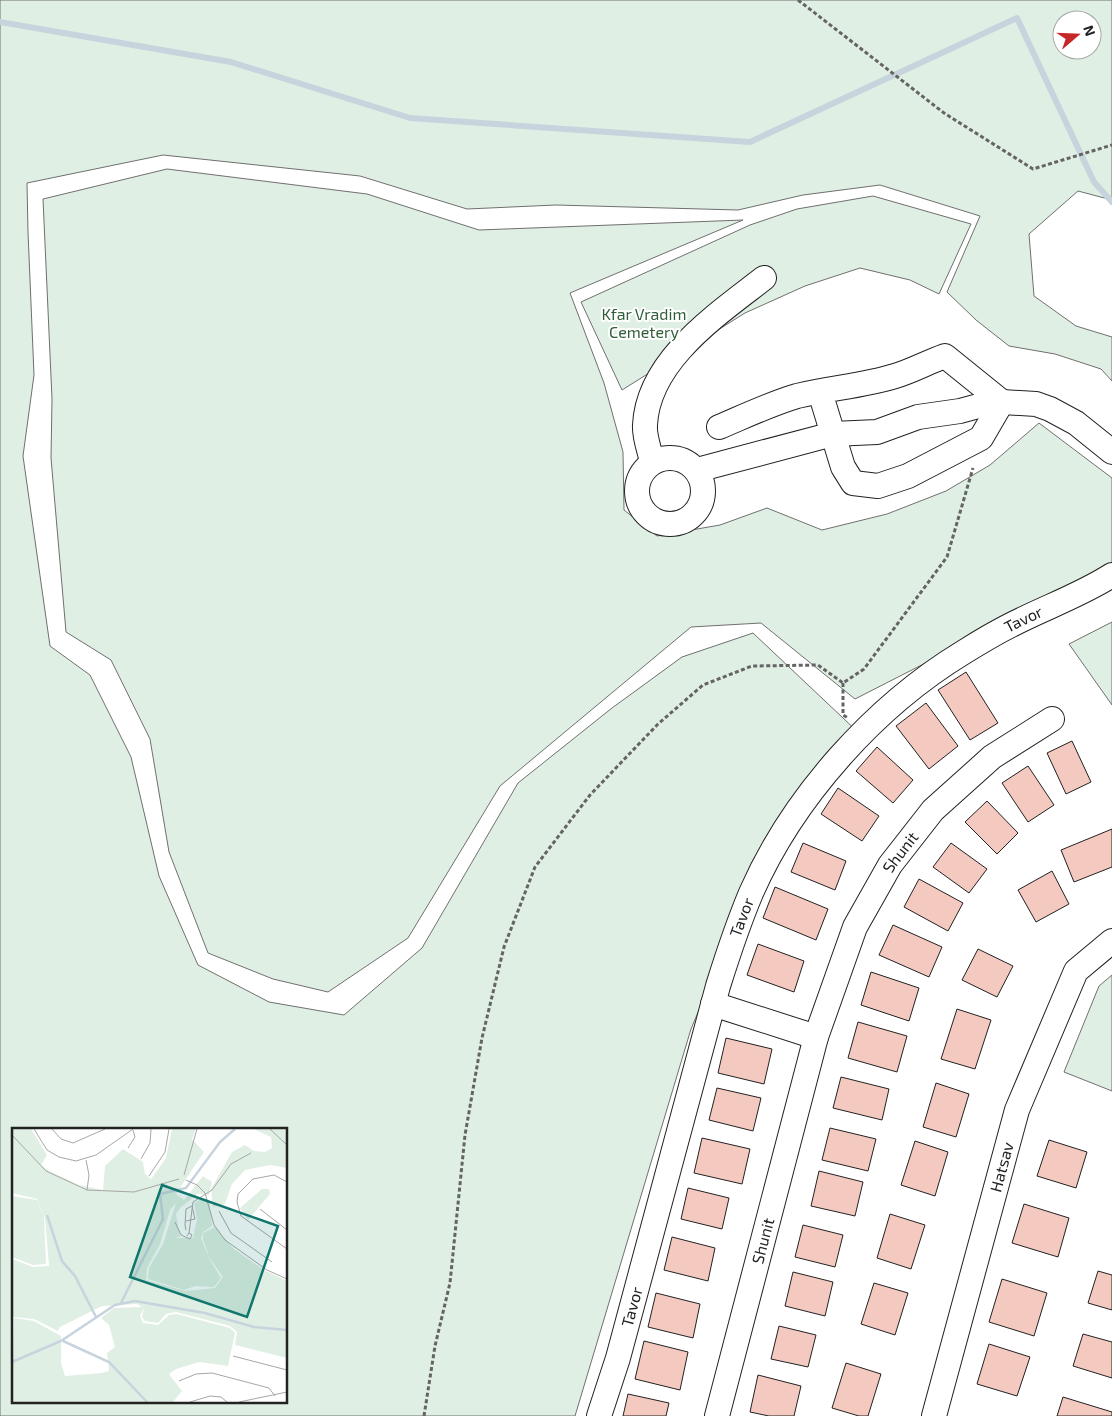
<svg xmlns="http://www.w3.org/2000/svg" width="1112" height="1416" font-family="'Exo 2',sans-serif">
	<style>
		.green { fill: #e0efe3; stroke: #6f6f6f; fill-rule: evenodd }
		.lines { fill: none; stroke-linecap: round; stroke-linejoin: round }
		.stream { stroke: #c7d3dd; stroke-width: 6 }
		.building { fill: #f3c9c0; stroke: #222 }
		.minor-casing { stroke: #222; stroke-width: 26 }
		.path { stroke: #646464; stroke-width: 3; stroke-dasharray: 4 2.5; stroke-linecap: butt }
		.minor { stroke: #fff; stroke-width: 24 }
		.labels { text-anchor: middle; stroke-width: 4; stroke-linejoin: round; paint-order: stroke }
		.park-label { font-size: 16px; fill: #2f5e38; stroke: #fff }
		.street-label { font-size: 16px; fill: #222; stroke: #fff }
		.inset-river { fill: none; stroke: #c7d3dd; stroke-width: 2.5 }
		.inset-road { fill: none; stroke: #a7a7a7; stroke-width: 1 }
		.view { fill: #0f766e; fill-opacity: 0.15; stroke: #0f766e; stroke-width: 2.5 }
		.inset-edge { fill: none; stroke: #222; stroke-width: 2.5 }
	</style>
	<rect width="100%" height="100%" fill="#fff"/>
	<!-- green -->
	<path class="green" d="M 0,0 L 1112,0 L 1112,200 L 1078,191 L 1029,234 L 1034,296 L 1076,326 L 1112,337 L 1112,381 L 1101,369 L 1055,354 L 1009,346 L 976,320 L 947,292 L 980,216 L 880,185 L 803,195 L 738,210 L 556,205 L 467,209 L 360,176 L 163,155 L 27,183 L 28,232 L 34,375 L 23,456 L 50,646 L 90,675 L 131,757 L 159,876 L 198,965 L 269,1002 L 344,1015 L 422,948 L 518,783 L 612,708 L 682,657 L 753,633 L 861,735 L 743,906 L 691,1029 L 575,1416 L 0,1416 ZM 1062,20 L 1092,20 L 1092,50 L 1062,50 ZM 14,1130 L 286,1130 L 286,1402 L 14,1402 Z
		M 167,169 L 367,194 L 479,230 L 743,220 L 570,293 L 604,383 L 623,452 L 624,510 L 657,536 L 720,525 L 767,508 L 822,530 L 887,514 L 946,491 L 990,465 L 1039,423 L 1112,478 L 1112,572 L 1092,578 L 855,699 L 761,623 L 691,627 L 500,786 L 408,938 L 328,992 L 273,979 L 208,953 L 169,852 L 150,739 L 111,660 L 66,632 L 51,458 L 52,399 L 43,199 Z
		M 873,196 L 971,224 L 939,294 L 910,280 L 860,268 L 805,286 L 745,313 L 622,390 L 581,302 L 750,225 L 797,209 Z
		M 1112,622 L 1112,705 L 1069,644 Z
		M 1112,975 L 1112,1091 L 1064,1072 L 1099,986 Z"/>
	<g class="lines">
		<!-- stream -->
		<path class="stream" d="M 0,22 L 231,62 L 410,118 L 750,142 L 1017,18 L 1094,182 L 1112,202"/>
	</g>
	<!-- building -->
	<path class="building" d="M 966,672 L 998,723 L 970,740 L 938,690 Z
		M 926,703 L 958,746 L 929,769 L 896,726 Z
		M 1072,741 L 1091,782 L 1066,794 L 1047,753 Z
		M 877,747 L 913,780 L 893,803 L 856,771 Z
		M 1028,766 L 1054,805 L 1028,822 L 1002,783 Z
		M 838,788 L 879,816 L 862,841 L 821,814 Z
		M 987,801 L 1018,833 L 997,854 L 965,822 Z
		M 1112,829 L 1112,867 L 1074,882 L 1061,850 Z
		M 803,843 L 846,861 L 835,890 L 791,872 Z
		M 951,843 L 987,869 L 969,893 L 933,867 Z
		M 1052,871 L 1069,904 L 1036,922 L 1018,890 Z
		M 919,879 L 963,903 L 948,931 L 904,907 Z
		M 775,887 L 828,909 L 816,940 L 763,918 Z
		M 893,925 L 942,947 L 929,977 L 879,955 Z
		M 758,944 L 804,961 L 794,992 L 747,975 Z
		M 978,949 L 1013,966 L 997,997 L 962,980 Z
		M 871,972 L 919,988 L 909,1021 L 861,1005 Z
		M 957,1009 L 991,1020 L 975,1069 L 941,1059 Z
		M 858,1022 L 907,1036 L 897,1072 L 848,1058 Z
		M 726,1038 L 772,1049 L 764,1084 L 718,1073 Z
		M 841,1077 L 889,1089 L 882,1120 L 833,1108 Z
		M 936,1083 L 969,1094 L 956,1137 L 923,1127 Z
		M 717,1088 L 761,1098 L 753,1131 L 709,1120 Z
		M 830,1128 L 876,1139 L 868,1171 L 822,1160 Z
		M 702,1138 L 750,1149 L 742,1184 L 694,1173 Z
		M 1049,1140 L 1087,1152 L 1076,1188 L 1037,1176 Z
		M 915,1141 L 948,1152 L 935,1196 L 901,1185 Z
		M 819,1171 L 863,1182 L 855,1216 L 811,1206 Z
		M 688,1188 L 729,1198 L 722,1229 L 681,1219 Z
		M 1024,1204 L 1069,1218 L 1058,1257 L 1012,1243 Z
		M 890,1214 L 925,1225 L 911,1269 L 877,1258 Z
		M 803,1225 L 843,1235 L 835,1267 L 795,1257 Z
		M 672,1237 L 715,1248 L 708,1281 L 664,1270 Z
		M 1098,1271 L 1112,1275 L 1112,1310 L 1088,1303 Z
		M 793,1272 L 833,1282 L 825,1316 L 785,1306 Z
		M 1002,1279 L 1047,1293 L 1034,1336 L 989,1322 Z
		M 874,1283 L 908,1293 L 895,1335 L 861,1324 Z
		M 656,1293 L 700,1304 L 693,1338 L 648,1327 Z
		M 779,1326 L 816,1335 L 808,1367 L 771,1359 Z
		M 1083,1334 L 1112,1342 L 1112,1378 L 1073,1366 Z
		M 644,1341 L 688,1352 L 680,1390 L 635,1379 Z
		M 989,1344 L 1030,1357 L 1017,1396 L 977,1384 Z
		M 846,1363 L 881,1374 L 868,1416 L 859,1416 L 832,1408 Z
		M 758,1375 L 801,1386 L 794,1416 L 769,1416 L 750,1412 Z
		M 628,1394 L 669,1403 L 666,1416 L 623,1416 Z
		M 1063,1397 L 1112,1412 L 1112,1416 L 1057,1416 Z"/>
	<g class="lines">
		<defs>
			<g id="minor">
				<path d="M 719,427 C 745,416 770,404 797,396 C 829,388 863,386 895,376 C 912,371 928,362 945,356 L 1002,402 L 981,438 L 908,476 L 878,486 L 853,483 L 843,467 L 820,392"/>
				<circle cx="670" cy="491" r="33"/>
				<path d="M 652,462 C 650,451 644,437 645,425 C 648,360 718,314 764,278"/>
				<path d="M 697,470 L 833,434 L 877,432 L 918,417 L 960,411 L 982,405 L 1002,402 L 1036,404 L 1050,409 L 1076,423 L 1112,452"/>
				<path d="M 713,1004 L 816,1037"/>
				<path id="s1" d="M 599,1416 L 618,1358 L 718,986 C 728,954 738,924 751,893 C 793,797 875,706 964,652 C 980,642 997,632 1013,624 C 1046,607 1081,595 1112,575"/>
				<path id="s2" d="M 717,1416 L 816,1037 L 855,927 L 890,865 L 933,810 L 992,757 L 1052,719"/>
				<path id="s3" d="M 934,1416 L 1017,1110 L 1076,971 L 1112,941"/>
			</g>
		</defs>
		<!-- minor casing -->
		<use href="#minor" class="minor-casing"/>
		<!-- path -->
		<path class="path" d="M 798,0 L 944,113 L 1033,169 L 1112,145
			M 843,683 L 843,715 L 848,718
			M 424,1416 L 435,1346 L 450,1283 L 465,1135 L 482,1038 L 504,947 L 535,867 L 590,795 L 658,724 L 703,685 L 752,666 L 818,665 L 843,683 L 864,669 L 947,557 L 973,468"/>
		<!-- minor -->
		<use href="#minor" class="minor"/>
	</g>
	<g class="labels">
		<!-- park labels -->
		<g class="park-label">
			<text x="644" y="320">Kfar Vradim<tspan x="644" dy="18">Cemetery</tspan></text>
		</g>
		<!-- street labels -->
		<g class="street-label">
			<text dy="6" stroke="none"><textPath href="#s1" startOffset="939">Tavor</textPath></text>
			<text dy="6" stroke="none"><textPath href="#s2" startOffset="596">Shunit</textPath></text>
			<text dy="6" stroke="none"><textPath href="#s1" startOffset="519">Tavor</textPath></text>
			<text dy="6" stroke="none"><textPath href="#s3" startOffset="258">Hatsav</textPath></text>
			<text dy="6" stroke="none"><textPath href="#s2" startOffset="181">Shunit</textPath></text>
			<text dy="6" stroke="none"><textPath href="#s1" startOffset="114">Tavor</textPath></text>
		</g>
	</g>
	<!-- overview -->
	<g transform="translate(12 1128)">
		<rect width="275" height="275" fill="#fff"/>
		<path d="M 0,1 L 19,1 L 35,27 L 29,37 L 37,43 L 67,57 L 91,62 L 93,38 L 111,21 L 131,34 L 133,46 L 139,51 L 154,30 L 160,1 L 184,1 L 180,11 L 192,24 L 164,66 L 172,72 L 191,48 L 200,54 L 197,67 L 186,66 L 169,79 L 164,86 L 168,109 L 160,110 L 181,110 L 185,91 L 182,75 L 191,70 L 197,72 L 200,98 L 191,104 L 189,110 L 197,130 L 209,150 L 202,159 L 183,158 L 172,162 L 136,151 L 137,140 L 151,116 L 164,75 L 158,82 L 148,116 L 135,140 L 134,152 L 173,163 L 203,160 L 211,149 L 197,129 L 191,111 L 191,105 L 203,99 L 222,121 L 252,142 L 275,153 L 275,230 L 223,217 L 225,204 L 218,198 L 164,184 L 154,186 L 146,195 L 133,193 L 130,189 L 132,180 L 128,188 L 131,195 L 146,197 L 157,187 L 165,186 L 218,200 L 223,205 L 216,238 L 187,234 L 164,241 L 157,246 L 170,263 L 161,274 L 0,274 L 2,190 L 22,193 L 49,208 L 49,235 L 53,248 L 90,245 L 97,243 L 95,225 L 103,219 L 97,197 L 89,190 L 102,180 L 130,179 L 125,176 L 90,178 L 48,199 L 46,203 L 22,191 L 1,189 L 0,191 L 0,131 L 21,139 L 37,138 L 33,90 L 25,71 L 0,65 ZM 242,1 L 275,1 L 275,40 L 258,37 L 233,42 L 220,56 L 213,76 L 201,79 L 199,61 L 220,24 L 233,17 L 242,23 L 253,24 L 260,20 L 259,9 ZM 250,61 L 257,61 L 258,66 L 236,92 L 228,80 ZM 0,68 L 25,72 L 32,88 L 34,136 L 21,137 L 0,129 Z" fill="#e0efe3"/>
		<path class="inset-river" d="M 35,87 L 50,133 L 63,148 L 84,189M 109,175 L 151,91 L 148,66 L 174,60 L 208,14 L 223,1M 51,213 L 97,234 L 135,274M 0,234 L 49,213 L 103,177 L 123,173 L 193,185 L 242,199 L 275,202"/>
		<path class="inset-road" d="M 22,1 L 35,22 L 47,29 L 64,33 L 84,27 L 121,1M 40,1 L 49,11 L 61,15 L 93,1M 258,1 L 275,17M 0,7 L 34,43 L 75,62 L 122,64 L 167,51M 116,20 L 123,9 L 121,2M 129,31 L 138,15 L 139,1M 74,32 L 77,47 L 75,62M 172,47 L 185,1M 137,48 L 153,24 L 157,1M 174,52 L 185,57 L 193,65 L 202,97 L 213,112 L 255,142 L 275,151M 275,54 L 262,47 L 241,51 L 226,66 L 225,74 L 229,88 L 275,121M 248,81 L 275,102M 207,83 L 219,105 L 260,134M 174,93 L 183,91 L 180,78 L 174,81 L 173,97 L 174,102M 163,94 L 169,107 L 178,111 L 180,107 L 177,105 L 175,108M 177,105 L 181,74 L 200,62 L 219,36 L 239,25M 221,228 L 275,242M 167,253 L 184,246 L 200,245 L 257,260 L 263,268M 178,274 L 198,268 L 209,269 L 215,274M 227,274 L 275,264"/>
		<path class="view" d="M 150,57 L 266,98 L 235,189 L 118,149 Z"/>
		<rect width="275" height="275" class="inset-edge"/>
	</g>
	<!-- north arrow -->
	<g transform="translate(1077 35) rotate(71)"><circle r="24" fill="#ffffff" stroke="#a7a7a7"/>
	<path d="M0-4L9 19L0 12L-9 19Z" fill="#c62828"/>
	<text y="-8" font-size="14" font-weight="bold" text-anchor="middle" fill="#222222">N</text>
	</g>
</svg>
